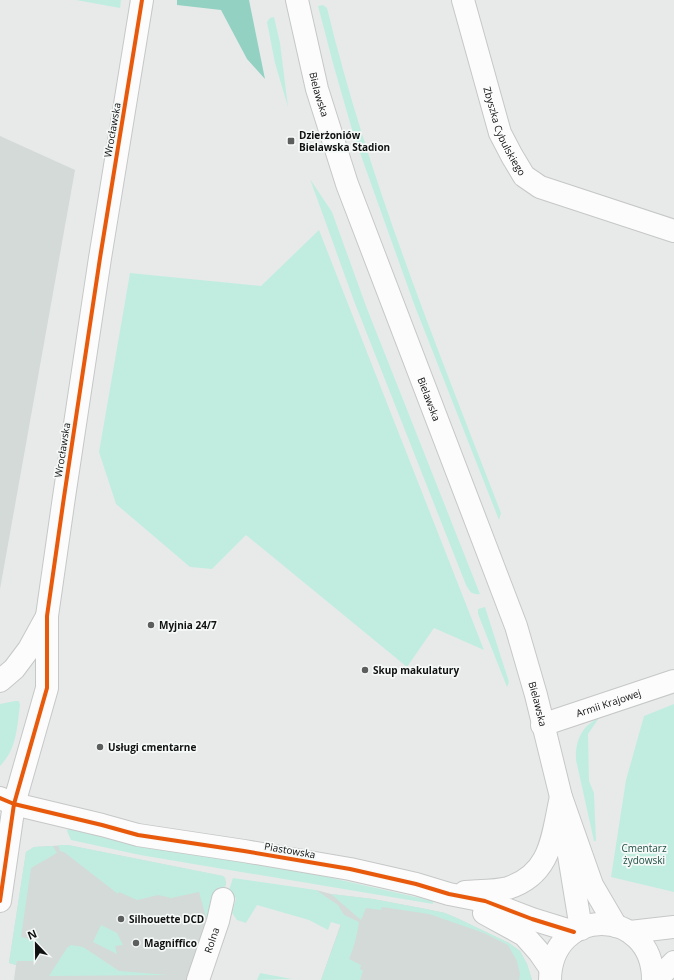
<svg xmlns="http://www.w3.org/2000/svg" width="674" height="980" font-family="'Open Sans',sans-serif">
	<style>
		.built { fill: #d3dad7 }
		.green { fill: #c1ede1 }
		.forest { fill: #93d2c3 }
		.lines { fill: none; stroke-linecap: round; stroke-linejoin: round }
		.street-casing { stroke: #c6c7c7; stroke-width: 24 }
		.secondary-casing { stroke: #c6c7c7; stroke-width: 24 }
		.street { stroke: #fcfcfc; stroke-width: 22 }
		.secondary { stroke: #fcfcfc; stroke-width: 22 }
		.cycleway-casing { stroke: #f5f9f7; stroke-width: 6 }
		.cycleway { stroke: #e8590c; stroke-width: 4 }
		.poi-dot { fill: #5c5d5d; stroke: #f5f9f7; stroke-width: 1.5 }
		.labels { text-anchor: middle; stroke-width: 3.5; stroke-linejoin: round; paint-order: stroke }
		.street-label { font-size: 10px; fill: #101111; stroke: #f5f9f7 }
		.poi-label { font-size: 10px; font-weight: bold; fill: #101111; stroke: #f5f9f7; text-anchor: start }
		.park-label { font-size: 10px; fill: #225146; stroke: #f5f9f7 }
	</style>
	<rect width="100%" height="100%" fill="#e8eae9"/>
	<!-- built -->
	<path class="built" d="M 0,136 L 75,170 L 0,589 Z
		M 68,845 L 223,876 L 225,878 L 226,884 L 202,945 L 190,980 L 14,980 L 16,965 L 9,963 L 26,852 L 34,847 Z
		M 316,890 L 331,894 L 373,899 L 426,909 L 445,913 L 459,919 L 509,943 L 520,951 L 527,964 L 532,980 L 321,980 L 344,915 Z"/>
	<!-- green -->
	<path class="green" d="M 76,0 L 121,0 L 120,8 Z
		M 323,5 L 327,8 C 369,181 437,347 501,513 L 499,520 L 414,304 L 385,223 L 353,133 L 334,67 L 318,6 Z
		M 274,17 L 280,43 L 288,107 L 275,63 L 267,22 L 270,18 Z
		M 310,179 L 332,212 L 366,306 L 480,594 C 472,595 470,592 466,585 L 354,301 Z
		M 319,230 L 484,650 L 434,628 L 407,667 L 246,535 L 212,569 L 190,567 L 116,504 L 99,452 L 130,273 L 261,286 Z
		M 485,607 L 509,682 L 507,687 L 478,614 L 478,609 Z
		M 15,701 L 19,701 L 20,705 C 17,727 17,749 0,766 L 0,704 Z
		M 674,704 L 674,892 L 611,877 L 626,780 L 644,716 Z
		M 599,718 L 588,734 L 589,781 L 594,793 L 596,841 L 594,841 L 576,760 C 575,742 581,726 599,718 Z
		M 68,829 L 157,849 L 297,870 L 433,901 L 433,904 L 140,855 L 71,840 L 67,831 Z
		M 58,845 L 68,845 L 223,876 L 225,878 L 226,884 L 210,922 L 206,917 L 199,892 L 171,898 L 158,895 L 137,900 L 119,892 L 118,894 L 64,852 L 60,851 Z
		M 53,846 L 57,853 L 31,868 L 21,937 L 39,941 L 37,958 L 35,961 L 17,961 L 16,965 L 9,963 L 26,852 L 34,847 Z
		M 233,878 L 316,890 L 338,905 L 344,915 L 359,922 C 357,935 354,948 349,959 L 361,965 L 360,969 L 363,971 L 360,980 L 321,980 L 341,925 L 331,922 L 328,930 L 309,920 L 257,905 L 246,923 L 237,920 L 232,913 L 236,898 L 227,896 Z
		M 331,894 L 373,899 L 426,909 L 445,913 L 459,919 L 509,943 L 520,951 L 527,964 L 532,980 L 519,980 L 520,974 L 517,961 L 508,945 L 484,933 L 429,914 L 382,907 L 381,910 L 366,908 L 361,920 Z
		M 101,925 L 117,933 L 123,945 L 115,946 L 117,954 L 93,942 Z
		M 71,945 L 83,947 L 119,971 L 168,975 L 49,976 L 67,948 Z
		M 260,973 L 292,979 L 257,980 Z"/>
	<!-- forest -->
	<path class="forest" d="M 177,0 L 249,0 L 265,79 L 247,59 L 221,10 L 177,5 Z"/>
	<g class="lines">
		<defs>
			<g id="street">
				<path id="s1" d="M 463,0 L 500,133 L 512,156 L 524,176 L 540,187 L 674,231"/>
				<path d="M 0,681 L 14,669 L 29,649 L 46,618"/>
				<path id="s2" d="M 542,725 L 674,681"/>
				<path d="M 0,901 L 14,804 L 47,688 L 47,616 L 64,497 L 100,258 L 142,0"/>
				<path d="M 630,932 L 674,927"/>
				<path id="s3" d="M 198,980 L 218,921 L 223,899"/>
				<path d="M 656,980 L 674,962"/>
			</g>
			<g id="secondary">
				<path id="s4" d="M 297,0 L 317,89 L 347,184 L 516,626 L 536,695 L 561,797 L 592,885 L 616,926"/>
				<path d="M 0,798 L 14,804 L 102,825 L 138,835 L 244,851 L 350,869 L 416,884 L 449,894 L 485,901 L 532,919 L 574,932"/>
				<path d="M 567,843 L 581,929"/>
				<path d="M 465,892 C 477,891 497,891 508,888 C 552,874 552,836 561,797"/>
				<path d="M 484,913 L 524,935 L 539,952 L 550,968"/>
				<path d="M 550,980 C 551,905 653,906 653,980"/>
			</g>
		</defs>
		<!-- street casing -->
		<use href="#street" class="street-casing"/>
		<!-- secondary casing -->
		<use href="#secondary" class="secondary-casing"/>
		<!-- street -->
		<use href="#street" class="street"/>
		<!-- secondary -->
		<use href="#secondary" class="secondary"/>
		<defs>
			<path id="cycleway" d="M 0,798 L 14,804 L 102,825 L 138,835 L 244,851 L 350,869 L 416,884 L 449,894 L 485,901 L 532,919 L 574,932
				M 0,901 L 14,804 L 47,688 L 47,616 L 64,497 L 100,258 L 142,0"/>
		</defs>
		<!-- cycleway casing -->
		<use href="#cycleway" class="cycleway-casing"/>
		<!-- cycleway -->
		<use href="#cycleway" class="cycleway"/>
	</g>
	<!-- markers -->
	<g class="poi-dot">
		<rect x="287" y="137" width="8" height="8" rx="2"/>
		<circle cx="151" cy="625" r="4"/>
		<circle cx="365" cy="670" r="4"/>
		<circle cx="100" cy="747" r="4"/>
		<circle cx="121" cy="919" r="4"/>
		<circle cx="136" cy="943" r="4"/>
	</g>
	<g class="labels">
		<!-- street labels -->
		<g class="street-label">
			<text dy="4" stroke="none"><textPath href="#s4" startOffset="97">Bielawska</textPath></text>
			<text transform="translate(112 130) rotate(-80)" y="4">Wrocławska</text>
			<text dy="4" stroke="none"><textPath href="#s1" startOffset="138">Zbyszka Cybulskiego</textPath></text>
			<text dy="4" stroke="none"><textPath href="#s4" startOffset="421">Bielawska</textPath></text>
			<text transform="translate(62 450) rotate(-81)" y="4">Wrocławska</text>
			<text dy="4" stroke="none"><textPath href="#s2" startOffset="70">Armii Krajowej</textPath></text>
			<text dy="4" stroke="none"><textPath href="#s4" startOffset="745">Bielawska</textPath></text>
			<text transform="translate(290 850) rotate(10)" y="4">Piastowska</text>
			<text dy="4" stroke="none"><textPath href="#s3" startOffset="42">Rolna</textPath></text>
		</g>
		<!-- poi labels -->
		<g class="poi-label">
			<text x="299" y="139">Dzierżoniów<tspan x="299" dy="12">Bielawska Stadion</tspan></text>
			<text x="159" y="629">Myjnia 24/7</text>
			<text x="373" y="674">Skup makulatury</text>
			<text x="108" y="751">Usługi cmentarne</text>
			<text x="129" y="923">Silhouette DCD</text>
			<text x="144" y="947">Magniffico</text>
		</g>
		<!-- park labels -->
		<g class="park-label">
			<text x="644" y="852">Cmentarz<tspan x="644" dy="12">żydowski</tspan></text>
		</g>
	</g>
	<!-- north arrow -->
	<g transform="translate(36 944) rotate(338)" stroke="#f5f9f7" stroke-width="3" paint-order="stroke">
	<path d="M0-3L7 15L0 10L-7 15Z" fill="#101111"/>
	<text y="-6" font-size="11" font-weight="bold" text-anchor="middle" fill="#101111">N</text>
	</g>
</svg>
